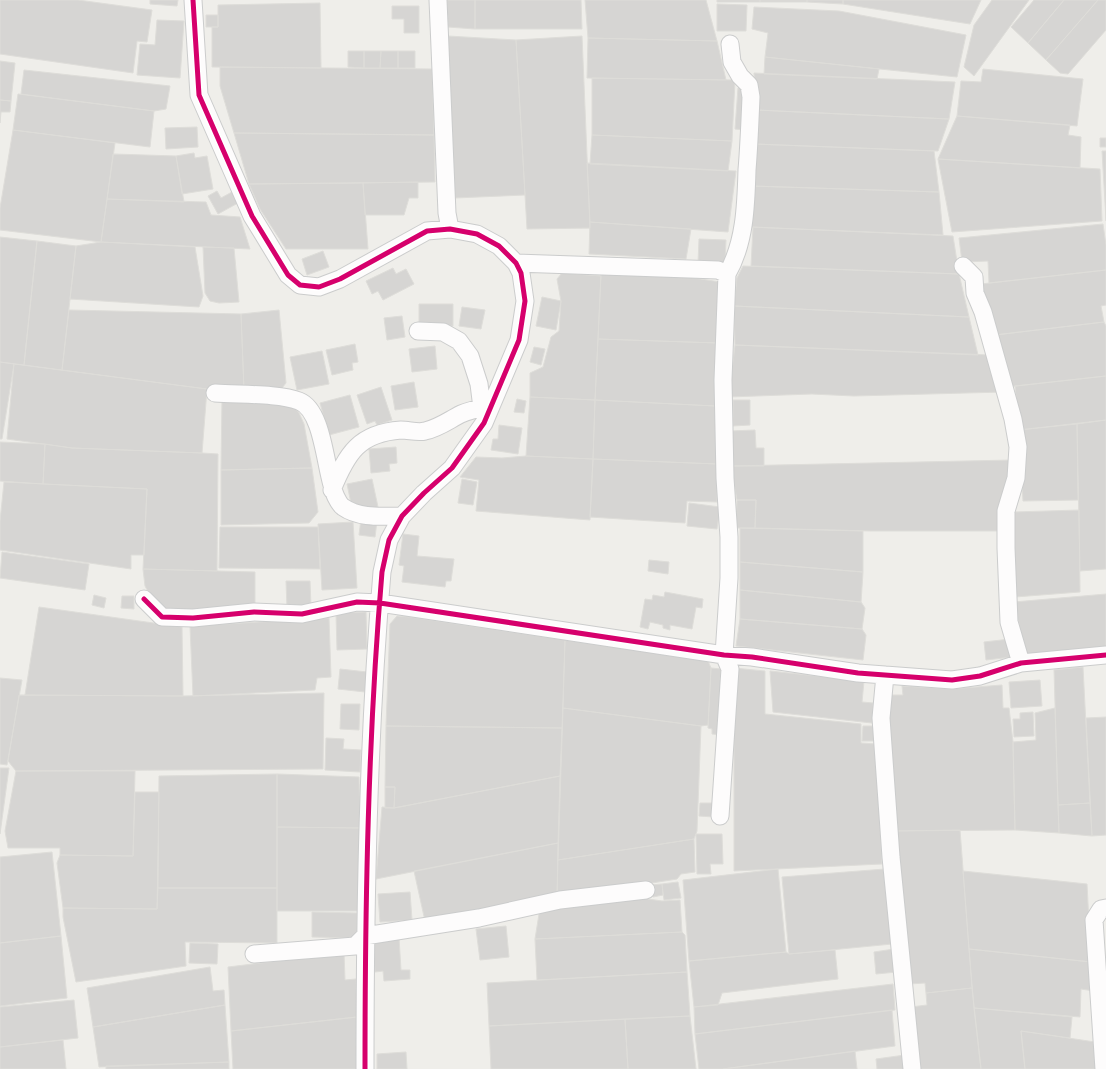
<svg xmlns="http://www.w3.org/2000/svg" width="1106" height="1069" font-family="Barlow,sans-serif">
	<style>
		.building { fill: #d6d5d3; stroke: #deddd9 }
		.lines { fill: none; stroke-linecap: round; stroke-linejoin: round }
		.minor-casing { stroke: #cbcccc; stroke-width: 19 }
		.minor { stroke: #fdfcfc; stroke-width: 17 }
		.cycleway-casing { stroke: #fff; stroke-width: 8 }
		.cycleway { stroke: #d6006c; stroke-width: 5 }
	</style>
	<rect width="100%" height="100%" fill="#efeeea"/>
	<!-- building -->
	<path class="building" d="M 0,0 L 78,0 L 152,10 L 147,42 L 137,41 L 133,73 L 0,54 Z
		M 150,0 L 178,0 L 177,6 L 150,4 Z
		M 447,0 L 475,0 L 475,29 L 448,27 Z
		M 475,0 L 581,0 L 582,29 L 475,29 Z
		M 585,0 L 706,0 L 717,41 L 588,38 Z
		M 717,0 L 760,0 L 760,2 L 717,2 Z
		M 760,0 L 807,0 L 807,2 L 760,2 Z
		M 807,0 L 843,0 L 843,4 L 807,2 Z
		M 843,0 L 981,0 L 970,24 L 843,4 Z
		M 992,0 L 1029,0 L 974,76 L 964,67 L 974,25 Z
		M 1034,0 L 1064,0 L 1028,43 L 1011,27 Z
		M 1064,0 L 1098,0 L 1046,60 L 1028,43 Z
		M 1098,0 L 1106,0 L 1106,30 L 1068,74 L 1060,73 L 1046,60 Z
		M 320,3 L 321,68 L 212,67 L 212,27 L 218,27 L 218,5 Z
		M 717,4 L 747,5 L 746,31 L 717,31 Z
		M 392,6 L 419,6 L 419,33 L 404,33 L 404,19 L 392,19 Z
		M 754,7 L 839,11 L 966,35 L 957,77 L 765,57 L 768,33 L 752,29 Z
		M 206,15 L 218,15 L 218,27 L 206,27 Z
		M 157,20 L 184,21 L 180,78 L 137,75 L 140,44 L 155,45 Z
		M 448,36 L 516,40 L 525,195 L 455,198 Z
		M 582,36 L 590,228 L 527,229 L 516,40 Z
		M 588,38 L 717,41 L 726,80 L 587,78 Z
		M 348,51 L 364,51 L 364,68 L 348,67 Z
		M 364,51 L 381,51 L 380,68 L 364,68 Z
		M 381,51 L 398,51 L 398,68 L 380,68 Z
		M 398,51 L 415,51 L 415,68 L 398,68 Z
		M 765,57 L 879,69 L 877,79 L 764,74 Z
		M 0,61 L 15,63 L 11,101 L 0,100 Z
		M 220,67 L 432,69 L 434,135 L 234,133 L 220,86 Z
		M 983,69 L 1083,79 L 1077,126 L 957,116 L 961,81 L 981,82 Z
		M 24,70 L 170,86 L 166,109 L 154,111 L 21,94 Z
		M 754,73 L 955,82 L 949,119 L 756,110 Z
		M 592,78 L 735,80 L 732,141 L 592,135 Z
		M 738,88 L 743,88 L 745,130 L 735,129 Z
		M 18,94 L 154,111 L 150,147 L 13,130 Z
		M 0,100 L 11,101 L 10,112 L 1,112 L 0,123 Z
		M 756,110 L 949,119 L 938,151 L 754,144 Z
		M 957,116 L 1070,125 L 1068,135 L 1081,137 L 1080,168 L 938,159 Z
		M 197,127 L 198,147 L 166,149 L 165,128 Z
		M 13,130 L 115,143 L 101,242 L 0,230 L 0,208 Z
		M 234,133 L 434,135 L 435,182 L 249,184 Z
		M 592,135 L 732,141 L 728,171 L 590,164 Z
		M 1100,138 L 1106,138 L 1106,147 L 1100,147 Z
		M 754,144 L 934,151 L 939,192 L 751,186 Z
		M 1102,151 L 1106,151 L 1106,221 L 1106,220 Z
		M 194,153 L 195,158 L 207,156 L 213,189 L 182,194 L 176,156 Z
		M 113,154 L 176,156 L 184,202 L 107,199 Z
		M 938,159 L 1100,169 L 1102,221 L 952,232 Z
		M 587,163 L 736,171 L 728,232 L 590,222 Z
		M 418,182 L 418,198 L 409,198 L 404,215 L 365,215 L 363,183 Z
		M 363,183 L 368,249 L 286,249 L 260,209 L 249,184 Z
		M 751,186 L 939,192 L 943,235 L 748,227 Z
		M 217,191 L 221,198 L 232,192 L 238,203 L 218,214 L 208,196 Z
		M 107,199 L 206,202 L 211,215 L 240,217 L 250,249 L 101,242 Z
		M 590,222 L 691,229 L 686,259 L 589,254 Z
		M 1103,224 L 1106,245 L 1106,270 L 989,283 L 988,261 L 962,262 L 959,238 Z
		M 753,227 L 953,236 L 959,274 L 751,266 Z
		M 0,237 L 37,241 L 24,365 L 0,362 Z
		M 699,239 L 726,240 L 725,264 L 698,263 Z
		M 37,241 L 76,246 L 62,370 L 24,365 Z
		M 101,242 L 195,247 L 203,296 L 199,307 L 70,299 L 76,246 Z
		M 203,247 L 234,248 L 239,302 L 219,303 L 210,301 L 205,293 Z
		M 323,251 L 329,267 L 307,275 L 302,259 Z
		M 743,266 L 959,274 L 969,317 L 734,306 L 737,278 Z
		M 393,268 L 396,274 L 406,269 L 414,284 L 383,300 L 378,291 L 372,294 L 366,281 Z
		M 1106,270 L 1106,305 L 1101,306 L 1104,322 L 995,335 L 981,284 Z
		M 562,273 L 601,276 L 595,400 L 530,397 L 530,373 L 543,367 L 551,337 L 559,331 L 561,301 L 557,279 Z
		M 601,273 L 681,276 L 720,282 L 718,343 L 598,339 Z
		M 542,297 L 561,301 L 556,330 L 536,326 Z
		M 419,304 L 453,304 L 453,326 L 419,326 Z
		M 734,306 L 969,317 L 978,355 L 735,345 Z
		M 462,307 L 485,310 L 481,329 L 459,326 Z
		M 69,310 L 241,314 L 244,390 L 207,389 L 62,370 Z
		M 279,310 L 286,383 L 278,393 L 244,390 L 241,314 Z
		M 402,316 L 405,337 L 387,340 L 384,318 Z
		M 1104,322 L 1106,326 L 1106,376 L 1007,387 L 995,335 Z
		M 598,339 L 718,343 L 715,406 L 595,400 Z
		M 355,344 L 358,362 L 352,363 L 353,370 L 332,375 L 326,350 Z
		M 735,345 L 992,355 L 1003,392 L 854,396 L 812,394 L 729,397 Z
		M 435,346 L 437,369 L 412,372 L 409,349 Z
		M 534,347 L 545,349 L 541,365 L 530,362 Z
		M 322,351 L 329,384 L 297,390 L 290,357 Z
		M 0,362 L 14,364 L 2,439 L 0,439 Z
		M 14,364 L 207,389 L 202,453 L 72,448 L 7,439 Z
		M 1106,376 L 1106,420 L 1019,430 L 1015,386 Z
		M 414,382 L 418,407 L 395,410 L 391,386 Z
		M 381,387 L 392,420 L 377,425 L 375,421 L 367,424 L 357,395 Z
		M 350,395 L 359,427 L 329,435 L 320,403 Z
		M 530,397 L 595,400 L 593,459 L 526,456 Z
		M 222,399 L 291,403 L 299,413 L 304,424 L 312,468 L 221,470 Z
		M 517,399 L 526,401 L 524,413 L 514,412 Z
		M 595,400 L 715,406 L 717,464 L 593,459 Z
		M 733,400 L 750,400 L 750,425 L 733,426 Z
		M 1106,420 L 1106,569 L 1080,571 L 1077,424 Z
		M 1077,424 L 1078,500 L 1023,501 L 1019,430 Z
		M 499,425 L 522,428 L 518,454 L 491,450 L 493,439 L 498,439 Z
		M 755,430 L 756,448 L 764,448 L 764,466 L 731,466 L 730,431 Z
		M 0,442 L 45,444 L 43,484 L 0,481 Z
		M 45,444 L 72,448 L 202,453 L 218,454 L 217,571 L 143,569 L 147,489 L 43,484 Z
		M 396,447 L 397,463 L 389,464 L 390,471 L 371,473 L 369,449 Z
		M 526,456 L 593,459 L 590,520 L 476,511 L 479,480 L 460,477 L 476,457 L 502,458 Z
		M 593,459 L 717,464 L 717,502 L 687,501 L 685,523 L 590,517 Z
		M 1012,460 L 1003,531 L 871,531 L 755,528 L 756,500 L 737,500 L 731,466 Z
		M 312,468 L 318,512 L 309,523 L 221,525 L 221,470 Z
		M 372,479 L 378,507 L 361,510 L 352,508 L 347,484 Z
		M 462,479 L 477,482 L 473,505 L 458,503 Z
		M 4,482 L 147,489 L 144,555 L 131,555 L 131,569 L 0,550 L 0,521 Z
		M 737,500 L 756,500 L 755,528 L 736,528 Z
		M 689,503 L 720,507 L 717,529 L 687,526 Z
		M 1079,510 L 1080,592 L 1015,597 L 1013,512 Z
		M 361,519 L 377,521 L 375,537 L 359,535 Z
		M 353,522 L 357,588 L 322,590 L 318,524 Z
		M 220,527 L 318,527 L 320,569 L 219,568 Z
		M 740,528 L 863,531 L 863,572 L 740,562 Z
		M 403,534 L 419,536 L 417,556 L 454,559 L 451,581 L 446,581 L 445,587 L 402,582 L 404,566 L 399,565 Z
		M 2,552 L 89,564 L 85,590 L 0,578 Z
		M 649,560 L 669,562 L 668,574 L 648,571 Z
		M 740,562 L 863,572 L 861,602 L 740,590 Z
		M 143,569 L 255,572 L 255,606 L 169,613 L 152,599 L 145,586 Z
		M 286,581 L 310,581 L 311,607 L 287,608 Z
		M 740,590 L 861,602 L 865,608 L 862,629 L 740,619 Z
		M 665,592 L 703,599 L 702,608 L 696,607 L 692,629 L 670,625 L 670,630 L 663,628 L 663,625 L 650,622 L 648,629 L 640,627 L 645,599 L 652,600 L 653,595 L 664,597 Z
		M 1106,594 L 1106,647 L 1026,655 L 1014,602 Z
		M 94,595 L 106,598 L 104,608 L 92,605 Z
		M 122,596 L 134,596 L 134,609 L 121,608 Z
		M 39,607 L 182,627 L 183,696 L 25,695 Z
		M 366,612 L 367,649 L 337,650 L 336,613 Z
		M 397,616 L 410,617 L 565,640 L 562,728 L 386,726 L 390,624 Z
		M 329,618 L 331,677 L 317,678 L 315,690 L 193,696 L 190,626 Z
		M 740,619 L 862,629 L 866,635 L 863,660 L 736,646 Z
		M 1010,639 L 1012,657 L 986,660 L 984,642 Z
		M 565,640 L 708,661 L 711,668 L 708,725 L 701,726 L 563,708 Z
		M 1083,667 L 1090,803 L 1058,805 L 1054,670 Z
		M 711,668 L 721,669 L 720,680 L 725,680 L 723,735 L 712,734 L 712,729 L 708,728 Z
		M 734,668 L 765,671 L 765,714 L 861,724 L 861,743 L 876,744 L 882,864 L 734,871 Z
		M 340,669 L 367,672 L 365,692 L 338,689 Z
		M 770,671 L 864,681 L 862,702 L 873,703 L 872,723 L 773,712 Z
		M 0,678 L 22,680 L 7,765 L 0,764 Z
		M 1040,680 L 1042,706 L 1011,708 L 1009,682 Z
		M 1002,685 L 1003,708 L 1009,708 L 1013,742 L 1015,830 L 893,831 L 887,695 L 903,695 L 902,686 L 951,689 Z
		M 324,693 L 323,769 L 16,771 L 8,761 L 19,695 L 183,696 Z
		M 341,704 L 360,704 L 359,730 L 340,729 Z
		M 563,708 L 701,726 L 697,831 L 694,839 L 558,860 Z
		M 1055,708 L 1059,833 L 1015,830 L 1013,742 L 1036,740 L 1035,713 Z
		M 1033,712 L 1034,736 L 1014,737 L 1013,719 L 1020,719 L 1020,713 Z
		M 1106,717 L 1106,835 L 1092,836 L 1086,718 Z
		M 386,726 L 562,728 L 560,776 L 394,808 L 395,787 L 385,787 Z
		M 863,726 L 876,726 L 875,741 L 862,741 Z
		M 326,738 L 344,739 L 343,749 L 361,750 L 360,772 L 325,770 Z
		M 0,768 L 9,768 L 0,834 Z
		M 16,771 L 135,771 L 133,856 L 60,855 L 60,848 L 8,848 L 5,831 Z
		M 277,774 L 277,888 L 158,888 L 159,776 Z
		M 277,774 L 359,777 L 360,828 L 277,827 Z
		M 560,776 L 558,843 L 376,879 L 382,807 L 394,808 Z
		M 385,787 L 395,787 L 394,808 L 385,808 Z
		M 135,792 L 159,792 L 157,909 L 63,908 L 57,863 L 60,855 L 133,856 Z
		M 700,803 L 714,803 L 714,817 L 699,816 Z
		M 1090,803 L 1092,836 L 1059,833 L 1058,805 Z
		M 277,827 L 360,828 L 359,911 L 277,911 Z
		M 960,830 L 972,988 L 926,993 L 925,983 L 909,984 L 893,831 Z
		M 696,834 L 722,834 L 723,864 L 710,864 L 711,874 L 697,874 Z
		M 694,839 L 695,872 L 681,874 L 677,879 L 557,898 L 558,860 Z
		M 558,843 L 557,898 L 425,921 L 414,871 Z
		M 52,852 L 61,936 L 0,943 L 0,857 Z
		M 778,869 L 786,952 L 689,961 L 683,880 Z
		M 885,869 L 892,944 L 789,954 L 782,877 Z
		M 963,871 L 1087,884 L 1091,962 L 969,949 Z
		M 678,882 L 681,898 L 664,900 L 662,884 Z
		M 662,884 L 663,895 L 653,897 L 651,885 Z
		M 158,888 L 277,888 L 277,943 L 185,942 L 186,966 L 76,982 L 63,917 L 63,908 L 157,909 Z
		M 410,892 L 412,920 L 380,922 L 378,894 Z
		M 648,894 L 648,899 L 662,901 L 680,900 L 682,932 L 535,939 L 540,908 Z
		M 312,912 L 357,913 L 357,938 L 312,937 Z
		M 506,926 L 509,957 L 480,960 L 476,929 Z
		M 682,932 L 685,935 L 687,972 L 537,980 L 535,939 Z
		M 61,936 L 67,998 L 0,1006 L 0,943 Z
		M 399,938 L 401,970 L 410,970 L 410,979 L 384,981 L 383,971 L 375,972 L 373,940 Z
		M 190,943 L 218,944 L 217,964 L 189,963 Z
		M 894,949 L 897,972 L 876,974 L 874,952 Z
		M 969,949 L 1091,962 L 1094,991 L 1081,989 L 1080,1017 L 974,1008 Z
		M 835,950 L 838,979 L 722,993 L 718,1005 L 694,1007 L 689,961 L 786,952 L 789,954 Z
		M 344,953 L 345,980 L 356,979 L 357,1017 L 231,1031 L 228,967 Z
		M 210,967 L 213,991 L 224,990 L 225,1005 L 93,1027 L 87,988 Z
		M 687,972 L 690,1016 L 489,1026 L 487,983 Z
		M 893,984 L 895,1010 L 695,1034 L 694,1007 Z
		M 972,988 L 981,1069 L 918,1069 L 911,1007 L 927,1005 L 926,993 Z
		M 74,1000 L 78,1038 L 0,1047 L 0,1007 Z
		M 225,1005 L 229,1062 L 99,1067 L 93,1027 Z
		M 974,1008 L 1072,1017 L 1070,1038 L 1021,1031 L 1025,1069 L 981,1069 Z
		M 892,1010 L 895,1046 L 723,1069 L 699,1069 L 695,1034 Z
		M 690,1016 L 696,1069 L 628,1069 L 625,1019 Z
		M 357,1017 L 357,1069 L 233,1069 L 231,1031 Z
		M 625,1019 L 628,1069 L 491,1069 L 489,1026 Z
		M 1021,1031 L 1095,1042 L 1096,1069 L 1025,1069 Z
		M 63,1040 L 66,1069 L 0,1069 L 0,1047 Z
		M 855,1051 L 857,1069 L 723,1069 Z
		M 406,1052 L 407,1069 L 377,1069 L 377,1054 Z
		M 905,1055 L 907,1069 L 877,1069 L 876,1059 Z
		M 229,1062 L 229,1069 L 106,1069 L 106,1066 Z"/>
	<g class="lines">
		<defs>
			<path id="minor" d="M 193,0 L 199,95 L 252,216 L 288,275 L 300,285 L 319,287 L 340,279 L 427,231 L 450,229 L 477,234 L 499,246 L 516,263 L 521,273 L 525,301 L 519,340 L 484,423 L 452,468 L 424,493 L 402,516 L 389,540 L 382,572 C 368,737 365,903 365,1069
				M 438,0 L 447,213 L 450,229
				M 516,263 L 718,270 L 727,274 L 723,380 L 725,478 L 729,537 L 729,578 L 724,655 L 730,669 L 720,816
				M 963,266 L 974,277 L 975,293 L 983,312 L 1013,419 L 1018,447 L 1016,478 L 1006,511 L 1006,548 L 1009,622 L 1021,663
				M 727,274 C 745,243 746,205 747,170 C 749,146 750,121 751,97 L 749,85 L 740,76 L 732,62 L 730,44
				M 418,331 L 443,332 L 459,341 L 470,356 L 479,384 L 482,408
				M 215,393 C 237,395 279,393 299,401 C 325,411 325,475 336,497 C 338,501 340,505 343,507 C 360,519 383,516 402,516
				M 332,490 C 347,453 359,433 401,430 C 409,430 418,433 425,431 C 439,428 449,420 461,414 C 470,410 481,408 491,406
				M 144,599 L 162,617 L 193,618 L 254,612 L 302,614 L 357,602 L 380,603 L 724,655 L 752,657 L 858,673 L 952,680 L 980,676 L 1021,663 L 1106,655
				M 885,675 L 881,718 L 891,857 L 912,1069
				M 254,954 L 355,946 L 365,936 L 479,918 L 560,900 L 646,890
				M 1104,1069 L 1094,920 L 1101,909 L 1106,908"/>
		</defs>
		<!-- minor casing -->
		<use href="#minor" class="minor-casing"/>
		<!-- minor -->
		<use href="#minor" class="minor"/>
		<defs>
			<path id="cycleway" d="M 193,0 L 199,95 L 252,216 L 288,275 L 300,285 L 319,287 L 340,279 L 427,231 L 450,229 L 477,234 L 499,246 L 516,263 L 521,273 L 525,301 L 519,340 L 484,423 L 452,468 L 424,493 L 402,516 L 389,540 L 382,572 C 368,737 365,903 365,1069
				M 144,599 L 162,617 L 193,618 L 254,612 L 302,614 L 357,602 L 380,603 L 724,655 L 752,657 L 858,673 L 952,680 L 980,676 L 1021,663 L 1106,655"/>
		</defs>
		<!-- cycleway casing -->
		<use href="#cycleway" class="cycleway-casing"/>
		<!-- cycleway -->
		<use href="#cycleway" class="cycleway"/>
	</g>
</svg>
